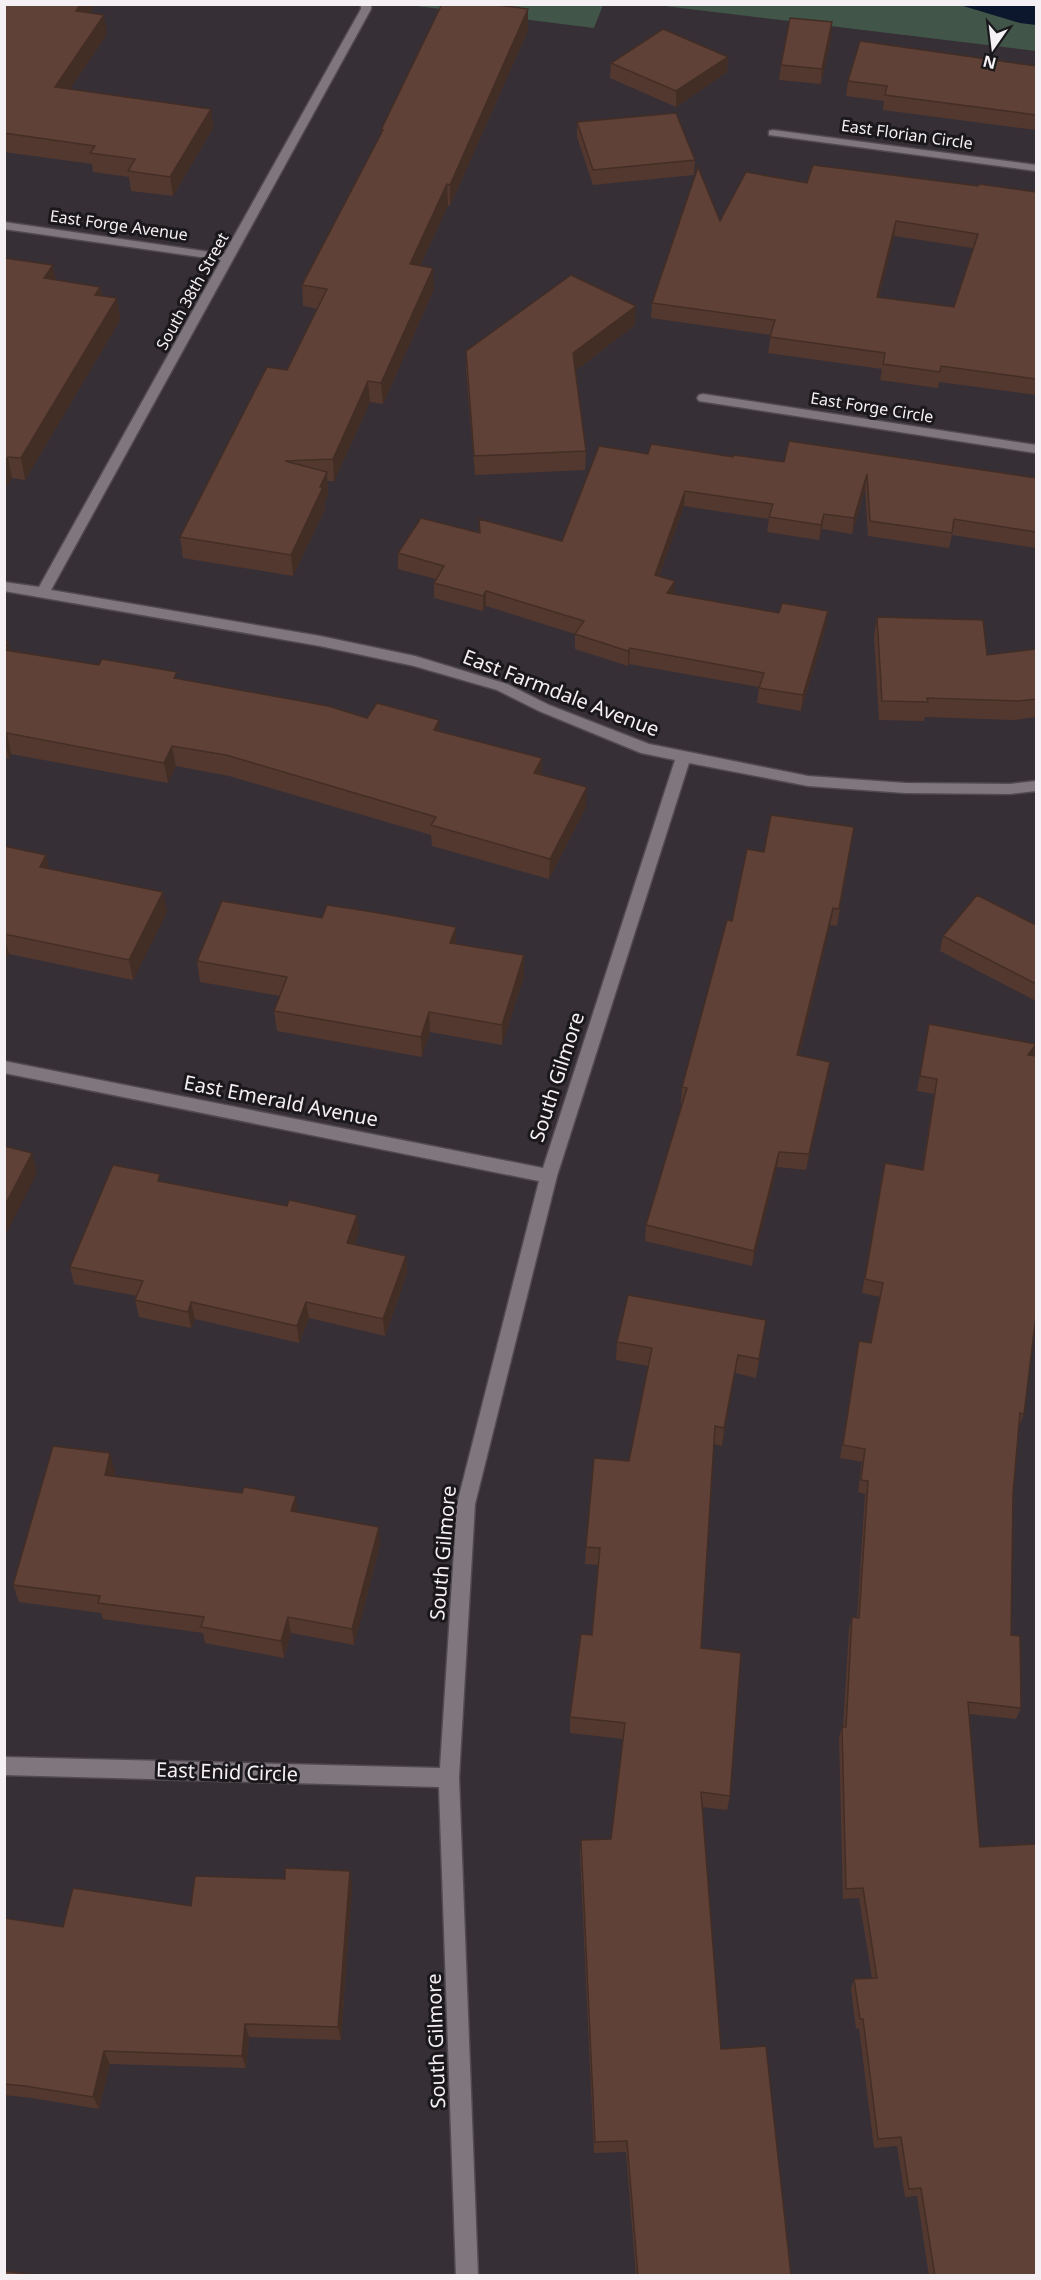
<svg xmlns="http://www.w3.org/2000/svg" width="1041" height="2280" font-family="'Noto Sans',sans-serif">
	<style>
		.green { fill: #415648 }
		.water { fill: #0c172d }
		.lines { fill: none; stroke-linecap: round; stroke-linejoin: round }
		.minor-casing { stroke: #514b51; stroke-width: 3 }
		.minor { fill: #7f767e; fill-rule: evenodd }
		.wall { fill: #53382f; fill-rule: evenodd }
		.shaded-wall { fill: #432e26 }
		.building { fill: #604137; stroke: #432e26; stroke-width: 1.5; fill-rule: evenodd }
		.labels { text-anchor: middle; stroke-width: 6; stroke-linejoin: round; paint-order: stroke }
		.far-street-label { font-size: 16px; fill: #f4f0f4; stroke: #1b181b }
		.street-label { font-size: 20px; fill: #f4f0f4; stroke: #1b181b }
	</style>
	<rect width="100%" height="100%" fill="#362f36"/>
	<!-- green -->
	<path class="green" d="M 408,5 L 603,5 L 594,28 Z
		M 656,5 L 1036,5 L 1036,51 Z"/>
	<!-- water -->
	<path class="water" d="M 960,5 L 1036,5 L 1036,25 L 1020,23 Z"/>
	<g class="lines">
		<defs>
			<path id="minor" d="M 361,4 L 371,4 L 371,9 L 51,590 L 320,636 L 415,656 L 507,684 L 549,705 L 649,744 L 808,776 L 905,783 L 1010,784 L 1036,781 L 1036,791 L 1010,794 L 905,793 L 808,786 L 689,763 L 557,1176 L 475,1504 L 459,1778 L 478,2276 L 456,2276 L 439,1787 L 4,1775 L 4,1757 L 440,1768 L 457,1504 L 539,1181 L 4,1073 L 4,1061 L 543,1168 L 675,760 L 641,753 L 539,711 L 497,690 L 414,666 L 320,646 L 4,591 L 4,582 L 39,587 L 221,260 L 4,229 L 4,222 L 224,254 L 361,9 Z
				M 773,130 L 1036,165 L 1036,171 L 769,135 L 769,131 Z
				M 703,394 L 1036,445 L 1036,453 L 699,401 L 697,398 L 699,395 Z"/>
		</defs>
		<!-- minor casing -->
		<use href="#minor" class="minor-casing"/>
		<!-- minor -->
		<use href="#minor" class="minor"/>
	</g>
	<!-- wall -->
	<path class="wall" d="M 4,4 L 96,4 L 90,13 L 107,34 L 70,89 L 211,109 L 213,128 L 173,196 L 131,191 L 129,177 L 93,172 L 92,164 L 4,152 Z
		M 528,9 L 528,30 L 450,206 L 448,205 L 420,266 L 434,289 L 383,404 L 370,402 L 334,481 L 327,481 L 328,494 L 324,503 L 325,509 L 293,576 L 183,558 L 180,537 L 287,370 L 318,309 L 303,306 L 302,285 L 382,134 L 381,130 Z
		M 831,37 L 821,84 L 779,80 L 781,65 Z
		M 728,57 L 727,72 L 676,107 L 610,78 L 611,63 Z
		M 1036,66 L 1036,130 L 883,110 L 884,101 L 846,96 L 848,81 Z
		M 577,122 L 695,160 L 694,175 L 593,185 L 577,137 Z
		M 807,183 L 978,186 L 1036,192 L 1036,395 L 939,382 L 938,388 L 880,380 L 882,369 L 768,353 L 771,335 L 651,318 L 652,303 L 720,221 ZM 894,236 L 973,248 L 954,307 L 879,297 Z
		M 4,258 L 56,280 L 100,287 L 102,296 L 117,298 L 120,320 L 25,480 L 12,478 L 4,491 Z
		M 635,325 L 575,371 L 586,451 L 585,470 L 475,475 L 466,371 L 466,351 Z
		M 648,454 L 733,457 L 784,462 L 1036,478 L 1036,548 L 952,535 L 949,548 L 868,536 L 865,489 L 852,534 L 822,529 L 819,540 L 767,532 L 769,519 L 684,506 L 659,576 L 674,594 L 779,613 L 828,611 L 826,626 L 801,711 L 757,703 L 759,687 L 629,664 L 628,666 L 575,649 L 575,634 L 486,606 L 483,611 L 434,598 L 434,583 L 436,579 L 398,569 L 398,553 L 479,533 L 479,519 L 562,541 Z
		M 877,617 L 987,655 L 1036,649 L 1036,717 L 1014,720 L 925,717 L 924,721 L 879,720 L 874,636 Z
		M 4,641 L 8,642 L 10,650 L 178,679 L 440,732 L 542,775 L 586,807 L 549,879 L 432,846 L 431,835 L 229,776 L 176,766 L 168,783 L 11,754 L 9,759 L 4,758 Z
		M 854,827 L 837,926 L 830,925 L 799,1056 L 828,1078 L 806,1170 L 777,1167 L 752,1266 L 645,1241 L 646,1225 L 683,1104 L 681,1103 L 682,1087 L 732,921 L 764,852 Z
		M 4,846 L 46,855 L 49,869 L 167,912 L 133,980 L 9,954 L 4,963 Z
		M 322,918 L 456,927 L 456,944 L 524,976 L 502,1045 L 430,1032 L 422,1057 L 277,1031 L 274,1011 L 280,996 L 200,982 L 197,961 Z
		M 1036,925 L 1036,1001 L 940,951 L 943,936 Z
		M 929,1024 L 1034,1056 L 1024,1414 L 1019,1427 L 1013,1493 L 1011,1635 L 1021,1708 L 1016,1719 L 969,1714 L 980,1847 L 1036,2276 L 929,2276 L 917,2196 L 905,2197 L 897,2146 L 874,2148 L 859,2028 L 856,2029 L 851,1989 L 854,1979 L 872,1978 L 859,1898 L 843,1899 L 839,1738 L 842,1727 L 843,1727 L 849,1629 L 852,1617 L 857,1618 L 865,1494 L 858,1492 L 862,1462 L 840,1458 L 859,1341 L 870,1343 L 880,1297 L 862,1293 L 882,1177 L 922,1170 L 934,1094 L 917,1091 Z
		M 162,1182 L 359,1232 L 354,1245 L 406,1256 L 407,1273 L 385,1336 L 309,1318 L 299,1343 L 195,1319 L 191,1328 L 139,1317 L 135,1300 L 137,1296 L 74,1284 L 70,1267 Z
		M 766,1320 L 756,1378 L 735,1373 L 722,1446 L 714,1444 L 701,1648 L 730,1796 L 727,1810 L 702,1807 L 721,2049 L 791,2276 L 636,2276 L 626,2152 L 594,2153 L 580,1854 L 581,1840 L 611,1839 L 623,1739 L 570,1733 L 570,1717 L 592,1635 L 599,1565 L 585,1564 L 586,1547 L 629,1461 L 648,1366 L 616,1360 L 617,1342 Z
		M 115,1471 L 114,1477 L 298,1513 L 380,1545 L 354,1645 L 291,1633 L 284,1658 L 205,1643 L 203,1633 L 103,1619 L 101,1613 L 19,1602 L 13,1585 Z
		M 352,1885 L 341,2040 L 249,2037 L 246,2068 L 110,2064 L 99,2109 L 32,2098 L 4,2095 L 4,1918 L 63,1927 L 191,1906 Z"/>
	<!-- shaded-wall -->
	<path class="shaded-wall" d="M 80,4 L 96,4 L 79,30 L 76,11 Z
		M 528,9 L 528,30 L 450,206 L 450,185 Z
		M 104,15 L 107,34 L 58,107 L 55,87 Z
		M 832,22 L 831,37 L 821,84 L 822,69 Z
		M 728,57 L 727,72 L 676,107 L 676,91 Z
		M 211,109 L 213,128 L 173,196 L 170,177 Z
		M 447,184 L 448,205 L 411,286 L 410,264 Z
		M 896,221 L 894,236 L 875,312 L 877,297 Z
		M 53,265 L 57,286 L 44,278 Z
		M 433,268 L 434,289 L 383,404 L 381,383 Z
		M 100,287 L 104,308 L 95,295 Z
		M 117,298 L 120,320 L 25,480 L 21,458 Z
		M 636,306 L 635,325 L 572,373 L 573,353 Z
		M 368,381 L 370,402 L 334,481 L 333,459 Z
		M 8,457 L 12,478 L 4,491 L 4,462 Z
		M 327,472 L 328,494 L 324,503 L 325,509 L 293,576 L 291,555 Z
		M 867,474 L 865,489 L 852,534 L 854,518 Z
		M 685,491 L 684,506 L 654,590 L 655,575 Z
		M 824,514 L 822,529 L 819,540 L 821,525 Z
		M 675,581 L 674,597 L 667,593 Z
		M 486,591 L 486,606 L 483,611 L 483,596 Z
		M 828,611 L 826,626 L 801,711 L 803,695 Z
		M 8,642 L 13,662 L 4,649 Z
		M 630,648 L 629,664 L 628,666 L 628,651 Z
		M 439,720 L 440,741 L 434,730 Z
		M 7,733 L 11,754 L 9,759 L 4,740 L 4,737 Z
		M 172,746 L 176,766 L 168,783 L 164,763 Z
		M 542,758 L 542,779 L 534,773 Z
		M 587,787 L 586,807 L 549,879 L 550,859 Z
		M 46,855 L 51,875 L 40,867 Z
		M 163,892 L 167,912 L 133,980 L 129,960 Z
		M 833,908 L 830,925 L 795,1072 L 797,1055 Z
		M 456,927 L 456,947 L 450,943 Z
		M 4,935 L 9,954 L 4,963 Z
		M 524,955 L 524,976 L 502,1045 L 502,1025 Z
		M 429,1012 L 430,1032 L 422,1057 L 421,1037 Z
		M 1036,1044 L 1036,1045 L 1033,1058 L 1028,1055 Z
		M 830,1062 L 828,1078 L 806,1170 L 809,1154 Z
		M 779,1152 L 777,1167 L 752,1266 L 754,1251 Z
		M 32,1153 L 37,1173 L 4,1238 L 4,1207 Z
		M 357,1215 L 359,1232 L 349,1260 L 347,1243 Z
		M 406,1256 L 407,1273 L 385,1336 L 383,1319 Z
		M 191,1302 L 195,1319 L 191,1328 L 188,1312 Z
		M 306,1302 L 309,1318 L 299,1343 L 297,1326 Z
		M 738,1355 L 735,1373 L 722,1446 L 724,1428 Z
		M 110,1453 L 115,1471 L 109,1493 L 105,1475 Z
		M 296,1496 L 298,1514 L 291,1511 Z
		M 379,1527 L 380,1545 L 354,1645 L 352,1629 Z
		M 288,1617 L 291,1633 L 284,1658 L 281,1641 Z
		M 350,1871 L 352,1885 L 341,2040 L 338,2027 Z
		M 245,2024 L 249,2037 L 246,2068 L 242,2056 Z
		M 104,2051 L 110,2064 L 99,2109 L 93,2097 Z"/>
	<!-- building -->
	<path class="building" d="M 4,4 L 80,4 L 76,11 L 104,15 L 55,87 L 211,109 L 170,177 L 128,171 L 135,159 L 90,153 L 95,146 L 4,133 Z
		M 442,4 L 490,4 L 528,9 L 450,185 L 447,184 L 410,264 L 433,268 L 381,383 L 368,381 L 333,459 L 285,461 L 327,472 L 320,487 L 323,487 L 291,555 L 180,537 L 267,367 L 287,370 L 327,289 L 302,285 L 383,130 L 381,130 Z
		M 790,18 L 832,22 L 822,69 L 781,65 Z
		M 663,29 L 728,57 L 676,91 L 611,63 Z
		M 860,41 L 1036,66 L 1036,115 L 885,95 L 887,86 L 848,81 Z
		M 676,113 L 695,160 L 593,170 L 577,122 Z
		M 813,165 L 978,186 L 979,184 L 1036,192 L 1036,379 L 941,366 L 940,372 L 883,364 L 885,353 L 770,337 L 775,320 L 652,303 L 698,167 L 720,221 L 746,172 L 807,183 ZM 896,221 L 978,234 L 954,307 L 877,297 Z
		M 4,258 L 53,265 L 44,278 L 100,287 L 95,295 L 117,298 L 21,458 L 8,457 L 4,462 Z
		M 571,275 L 636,306 L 573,353 L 586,451 L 474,456 L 466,351 Z
		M 789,441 L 1036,478 L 1036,532 L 954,519 L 952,533 L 870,521 L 867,474 L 854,518 L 824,514 L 821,525 L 769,517 L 773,504 L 685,491 L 655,575 L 675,581 L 667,593 L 779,613 L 782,603 L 828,611 L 803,695 L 759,688 L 764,673 L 630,648 L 628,651 L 575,634 L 584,621 L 486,591 L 483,596 L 434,583 L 444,566 L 398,553 L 421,518 L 480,533 L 479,519 L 562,541 L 599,446 L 648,454 L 651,444 L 733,457 L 734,455 L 784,462 Z
		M 877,617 L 983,620 L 987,655 L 1036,649 L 1036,699 L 1018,701 L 927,698 L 928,702 L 882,701 Z
		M 4,641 L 8,642 L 4,649 Z
		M 4,650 L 99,665 L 102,659 L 177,672 L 174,678 L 328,706 L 367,718 L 377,703 L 439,720 L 434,730 L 542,758 L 534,773 L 587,787 L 550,859 L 431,825 L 436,817 L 226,755 L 172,746 L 164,763 L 7,733 L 4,737 Z
		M 771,815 L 854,827 L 839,909 L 833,908 L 797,1055 L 830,1062 L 809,1154 L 779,1152 L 754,1251 L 646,1225 L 687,1088 L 682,1087 L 727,920 L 732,921 L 747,849 L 764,852 Z
		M 4,846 L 46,855 L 40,867 L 163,892 L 129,960 L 4,934 Z
		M 977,895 L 1036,925 L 1036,984 L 943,936 Z
		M 222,901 L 322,918 L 327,905 L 373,912 L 456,927 L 450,943 L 524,955 L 502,1025 L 429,1012 L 421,1037 L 274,1011 L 287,977 L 197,961 Z
		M 929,1024 L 1036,1044 L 1028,1055 L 1036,1056 L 1036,1315 L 1024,1414 L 1020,1413 L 1013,1493 L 1011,1635 L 1020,1636 L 1021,1708 L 968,1702 L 980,1847 L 1036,1844 L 1036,2276 L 935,2276 L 921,2188 L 909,2189 L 901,2137 L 878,2139 L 863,2019 L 860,2019 L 854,1979 L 877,1978 L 863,1888 L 846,1889 L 842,1727 L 846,1727 L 852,1617 L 859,1618 L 868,1481 L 861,1480 L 865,1449 L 843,1445 L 859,1341 L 871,1343 L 883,1283 L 865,1279 L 885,1163 L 923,1170 L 937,1079 L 920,1076 Z
		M 4,1146 L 32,1153 L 4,1207 Z
		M 113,1165 L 160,1174 L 158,1181 L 287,1206 L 289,1200 L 357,1215 L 347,1243 L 406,1256 L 383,1319 L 306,1302 L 297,1326 L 191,1302 L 188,1312 L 135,1300 L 143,1281 L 70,1267 Z
		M 628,1295 L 766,1320 L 759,1359 L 738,1355 L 724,1428 L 715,1426 L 701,1648 L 741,1653 L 730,1796 L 701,1792 L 721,2049 L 766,2046 L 791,2276 L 638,2276 L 627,2141 L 595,2142 L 581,1840 L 611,1839 L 625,1723 L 570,1717 L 581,1634 L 592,1635 L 600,1548 L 586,1547 L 594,1458 L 629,1461 L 652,1348 L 617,1342 Z
		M 53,1446 L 110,1453 L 105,1475 L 242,1493 L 244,1487 L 296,1496 L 291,1511 L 379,1527 L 352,1629 L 288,1617 L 281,1641 L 201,1627 L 204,1617 L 98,1603 L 100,1596 L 13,1585 Z
		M 285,1868 L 350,1871 L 338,2027 L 245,2024 L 242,2056 L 104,2051 L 93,2097 L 25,2086 L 4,2084 L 4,1918 L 63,1927 L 73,1888 L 191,1906 L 195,1876 L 285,1879 Z
		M 4,2271 L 44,2276 L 4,2276 Z"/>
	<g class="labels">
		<!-- far-street labels -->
		<g class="far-street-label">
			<text transform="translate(907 134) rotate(8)" y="6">East Florian Circle</text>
			<text transform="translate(119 225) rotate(8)" y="6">East Forge Avenue</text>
			<text transform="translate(192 291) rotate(-61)" y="6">South 38th Street</text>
			<text transform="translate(872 407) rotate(9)" y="6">East Forge Circle</text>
		</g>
		<!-- street labels -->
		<g class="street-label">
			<text transform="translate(561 693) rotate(21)" y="7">East Farmdale Avenue</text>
			<text transform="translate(557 1077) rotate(-72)" y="7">South Gilmore</text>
			<text transform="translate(281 1101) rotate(11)" y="7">East Emerald Avenue</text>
			<text transform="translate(443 1553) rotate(-85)" y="7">South Gilmore</text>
			<text transform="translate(227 1772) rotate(2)" y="7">East Enid Circle</text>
			<text transform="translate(436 2041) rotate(-92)" y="7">South Gilmore</text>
		</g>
	</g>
	<!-- border -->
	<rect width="1041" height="2280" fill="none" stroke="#f4f0f4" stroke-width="12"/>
	<!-- north arrow -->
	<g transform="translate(993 48) rotate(194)" stroke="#1b181b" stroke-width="4.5" paint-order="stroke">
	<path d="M0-4.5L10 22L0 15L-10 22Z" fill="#f4f0f4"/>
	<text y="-9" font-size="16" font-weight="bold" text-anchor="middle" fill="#f4f0f4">N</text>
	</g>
</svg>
